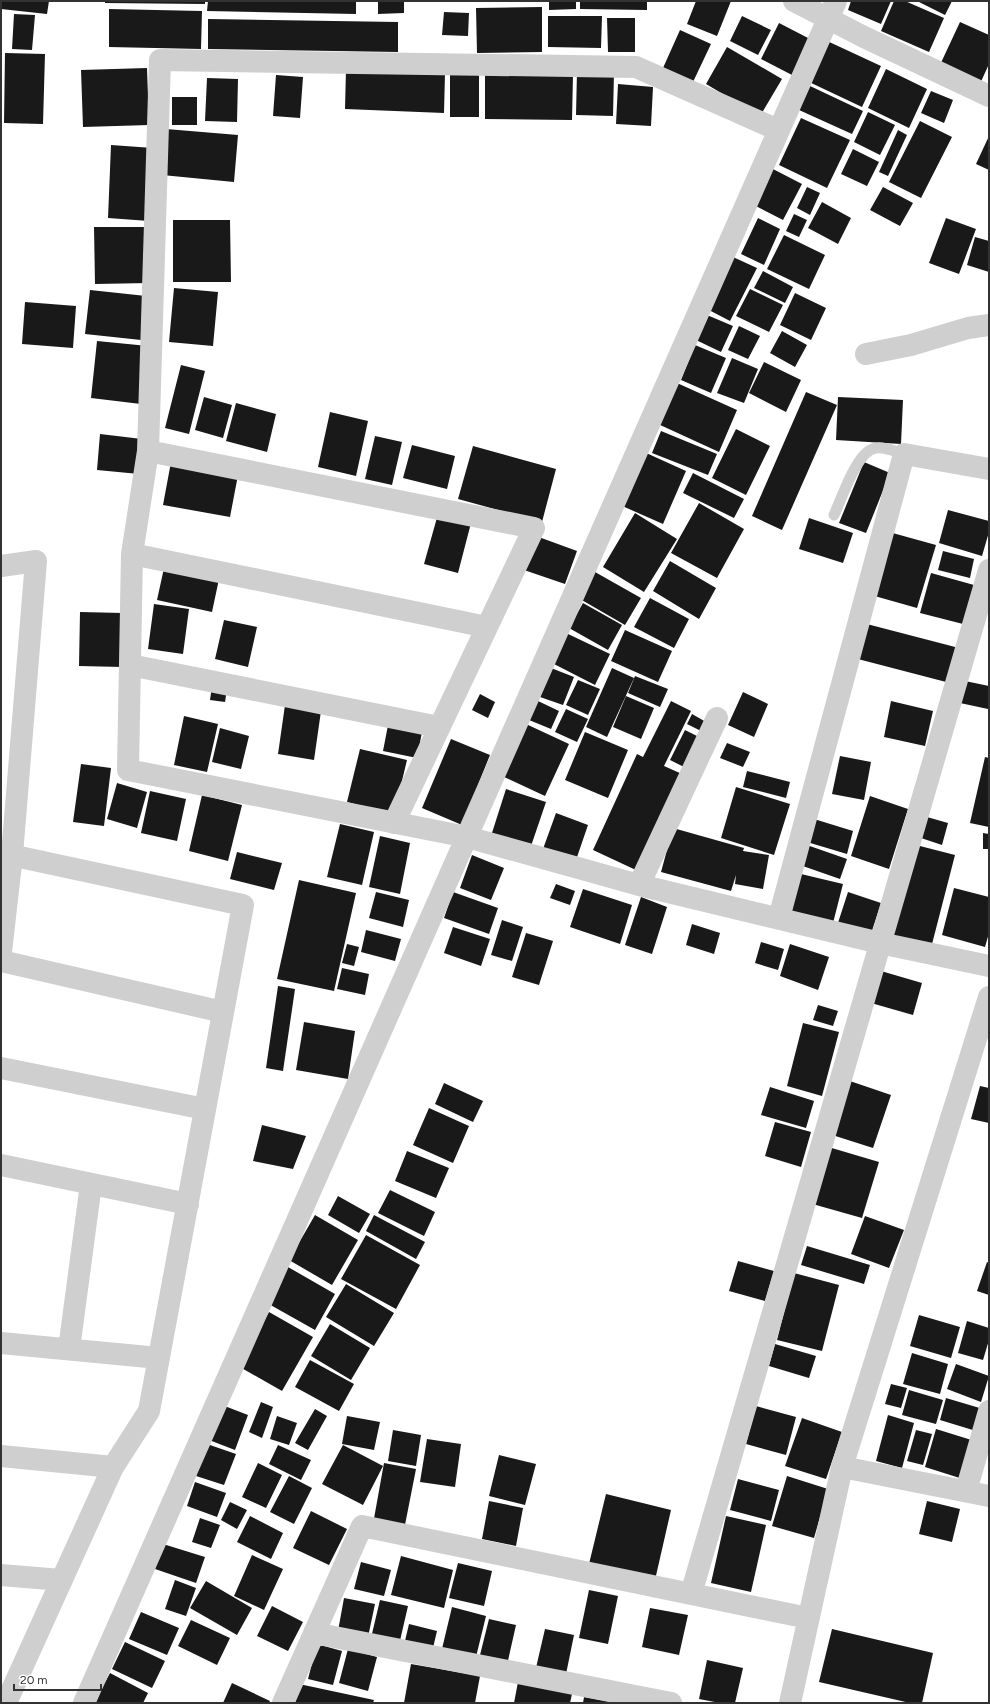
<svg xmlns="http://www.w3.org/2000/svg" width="990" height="1704" font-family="Figtree,sans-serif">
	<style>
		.building { fill: #191919 }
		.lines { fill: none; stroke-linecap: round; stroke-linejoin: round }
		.lane { stroke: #cfcfcf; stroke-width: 11 }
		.street { stroke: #cfcfcf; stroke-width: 22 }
	</style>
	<rect width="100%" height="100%" fill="#fff"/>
	<!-- building -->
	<path class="building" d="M 1,1 L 49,1 L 47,14 L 1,9 Z
		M 105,1 L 205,1 L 205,4 L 105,3 Z
		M 208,1 L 356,1 L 356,14 L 207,11 Z
		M 378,1 L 404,1 L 404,13 L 378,14 Z
		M 549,1 L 576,1 L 576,9 L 549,10 Z
		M 580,1 L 647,1 L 647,10 L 580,9 Z
		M 696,1 L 731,1 L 717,36 L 687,24 Z
		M 851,1 L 891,1 L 881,24 L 848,10 Z
		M 894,1 L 905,1 L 944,18 L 929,52 L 881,31 Z
		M 917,1 L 952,1 L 945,15 Z
		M 542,7 L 542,52 L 477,53 L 476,8 Z
		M 109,9 L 202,11 L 201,49 L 109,47 Z
		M 444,12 L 469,13 L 468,36 L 442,35 Z
		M 14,14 L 35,15 L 32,50 L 12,49 Z
		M 548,16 L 602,16 L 601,48 L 548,47 Z
		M 742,16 L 771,30 L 758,55 L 730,41 Z
		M 607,18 L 635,18 L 635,52 L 608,52 Z
		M 208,19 L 398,22 L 398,52 L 208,49 Z
		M 960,22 L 989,35 L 989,64 L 979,86 L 939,67 Z
		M 779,23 L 810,39 L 792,75 L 761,59 Z
		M 680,30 L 711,44 L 693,82 L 663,68 Z
		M 825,40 L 881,66 L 862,107 L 807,81 Z
		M 727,47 L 782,79 L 760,116 L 706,84 Z
		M 5,53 L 45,54 L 43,124 L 4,123 Z
		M 147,68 L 149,125 L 83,127 L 81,70 Z
		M 346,69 L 445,73 L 444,113 L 345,109 Z
		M 886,69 L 927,89 L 909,128 L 868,108 Z
		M 577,71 L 614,72 L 613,116 L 576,115 Z
		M 450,72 L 479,73 L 479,117 L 450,117 Z
		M 485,74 L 573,75 L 572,120 L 485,119 Z
		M 276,75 L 303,77 L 300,118 L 273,116 Z
		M 207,78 L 238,79 L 237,122 L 205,121 Z
		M 618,84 L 653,87 L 651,126 L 616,124 Z
		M 810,86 L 863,111 L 852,134 L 799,110 Z
		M 931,91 L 953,100 L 944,123 L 921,113 Z
		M 172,97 L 197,97 L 197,125 L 172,125 Z
		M 868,112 L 895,125 L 880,155 L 854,142 Z
		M 801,118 L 850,140 L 827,188 L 779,165 Z
		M 920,121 L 952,137 L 921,198 L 889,182 Z
		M 166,129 L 238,135 L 234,182 L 162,175 Z
		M 898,130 L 907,135 L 888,176 L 879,172 Z
		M 989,136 L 989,170 L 976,164 Z
		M 111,145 L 153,148 L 149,221 L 108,218 Z
		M 853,149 L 879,162 L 867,186 L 841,174 Z
		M 771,168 L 802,184 L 783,220 L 752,204 Z
		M 807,187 L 820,193 L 810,215 L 797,208 Z
		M 883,187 L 913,203 L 900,226 L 870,210 Z
		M 822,202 L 851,218 L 838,244 L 808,228 Z
		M 794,214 L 807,220 L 799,237 L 786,231 Z
		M 758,218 L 780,229 L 764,265 L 741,254 Z
		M 946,218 L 976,229 L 959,274 L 929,263 Z
		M 173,220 L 230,220 L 231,282 L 173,282 Z
		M 94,227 L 150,227 L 150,283 L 95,284 Z
		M 784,235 L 825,255 L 809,289 L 767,269 Z
		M 975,237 L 989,241 L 989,272 L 967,265 Z
		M 733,257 L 757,268 L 730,321 L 707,309 Z
		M 763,271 L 793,287 L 785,303 L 754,288 Z
		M 174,288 L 218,292 L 213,346 L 169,342 Z
		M 750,289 L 783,305 L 769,332 L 736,316 Z
		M 90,290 L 146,296 L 141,340 L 85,334 Z
		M 795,293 L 826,308 L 811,340 L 780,325 Z
		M 25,302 L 76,306 L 73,348 L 22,344 Z
		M 707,315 L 733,326 L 721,352 L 696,340 Z
		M 739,326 L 760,336 L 748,359 L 728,350 Z
		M 782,331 L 807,345 L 795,367 L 770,353 Z
		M 97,341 L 148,346 L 141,404 L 91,398 Z
		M 695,345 L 726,358 L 711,393 L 681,380 Z
		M 732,358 L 758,369 L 744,403 L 717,393 Z
		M 764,362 L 801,380 L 786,412 L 749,393 Z
		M 181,365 L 205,371 L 189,434 L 165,428 Z
		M 677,383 L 737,410 L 719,452 L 658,424 Z
		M 806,392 L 837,405 L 782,530 L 752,516 Z
		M 204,397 L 232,405 L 223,438 L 195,430 Z
		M 838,397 L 903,400 L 901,444 L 836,440 Z
		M 236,403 L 276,414 L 267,452 L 226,441 Z
		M 330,412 L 368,421 L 356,476 L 318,467 Z
		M 736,429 L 770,446 L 746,495 L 712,478 Z
		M 661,431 L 717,454 L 708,475 L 652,453 Z
		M 100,434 L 142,439 L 139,474 L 97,470 Z
		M 375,436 L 402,442 L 392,485 L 365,479 Z
		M 412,445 L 455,456 L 447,489 L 403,478 Z
		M 473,446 L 556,469 L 542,522 L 458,499 Z
		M 644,452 L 686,471 L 663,524 L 620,505 Z
		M 171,462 L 238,475 L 230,517 L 163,505 Z
		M 864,462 L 890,473 L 866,533 L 839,523 Z
		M 693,473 L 744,499 L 734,518 L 683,493 Z
		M 699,503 L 744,529 L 717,578 L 671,553 Z
		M 948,510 L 989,521 L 989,532 L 982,556 L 939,543 Z
		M 635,513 L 677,539 L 644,592 L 603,567 Z
		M 438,514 L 471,523 L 458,573 L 424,564 Z
		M 809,518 L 853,533 L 843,563 L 799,549 Z
		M 889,532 L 936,545 L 917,608 L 871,595 Z
		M 536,536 L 577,551 L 565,584 L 524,570 Z
		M 943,551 L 974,559 L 970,578 L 938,570 Z
		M 670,561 L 716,588 L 699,619 L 653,591 Z
		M 164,568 L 219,579 L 212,612 L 157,600 Z
		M 595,572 L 641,598 L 625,625 L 580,599 Z
		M 931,573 L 974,585 L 963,624 L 920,613 Z
		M 650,598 L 689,619 L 674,648 L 634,627 Z
		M 583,603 L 622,625 L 608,650 L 569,628 Z
		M 154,604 L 189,609 L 183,654 L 148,649 Z
		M 80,612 L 123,613 L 122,667 L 79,666 Z
		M 224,620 L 257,627 L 248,667 L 215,659 Z
		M 863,623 L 959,648 L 950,683 L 854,658 Z
		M 625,630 L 672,651 L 658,682 L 611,661 Z
		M 566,633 L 610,654 L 595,685 L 552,663 Z
		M 551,668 L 574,677 L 563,705 L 540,697 Z
		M 612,668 L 634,678 L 607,737 L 586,727 Z
		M 635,676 L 668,689 L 660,707 L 628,693 Z
		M 578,680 L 600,689 L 588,715 L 566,705 Z
		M 965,681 L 989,686 L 988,709 L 960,703 Z
		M 212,686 L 227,689 L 225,702 L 210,700 Z
		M 743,692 L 768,704 L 754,737 L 728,725 Z
		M 480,694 L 495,702 L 488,718 L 472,710 Z
		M 626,696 L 654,708 L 641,739 L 613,727 Z
		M 538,701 L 559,711 L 551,729 L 529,720 Z
		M 671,701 L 691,711 L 664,766 L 682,774 L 638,871 L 593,850 L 637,754 L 643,757 Z
		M 891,701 L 933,711 L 925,746 L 884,737 Z
		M 285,705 L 321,711 L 314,760 L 278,754 Z
		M 566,709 L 588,719 L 577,742 L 555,732 Z
		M 692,714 L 706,722 L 701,731 L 687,724 Z
		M 184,716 L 218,724 L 207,772 L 174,765 Z
		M 389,720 L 423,727 L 417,758 L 383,751 Z
		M 526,724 L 569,744 L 545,796 L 502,776 Z
		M 220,728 L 249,736 L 241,769 L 212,762 Z
		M 685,730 L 699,737 L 684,767 L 670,760 Z
		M 585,732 L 628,750 L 608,798 L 565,780 Z
		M 451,739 L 490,755 L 462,825 L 422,808 Z
		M 727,743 L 750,752 L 743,767 L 720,758 Z
		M 360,749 L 407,760 L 394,814 L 347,802 Z
		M 840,756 L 871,762 L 864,800 L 832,794 Z
		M 985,757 L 989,758 L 989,827 L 970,823 Z
		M 81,764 L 111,768 L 104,826 L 73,822 Z
		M 747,771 L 790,782 L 786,798 L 743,787 Z
		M 117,783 L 147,792 L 137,828 L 107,819 Z
		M 736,787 L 790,804 L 774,855 L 721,838 Z
		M 506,789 L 546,802 L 530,849 L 491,836 Z
		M 150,791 L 186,799 L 177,841 L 141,833 Z
		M 202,795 L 242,805 L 228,861 L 189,851 Z
		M 870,796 L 908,809 L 889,869 L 851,856 Z
		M 556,813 L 588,825 L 576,860 L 543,849 Z
		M 927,817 L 948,823 L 942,845 L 921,838 Z
		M 814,819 L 853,831 L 847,854 L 807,842 Z
		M 340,824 L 374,832 L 362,885 L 327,877 Z
		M 673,828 L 744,848 L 743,851 L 769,855 L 763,889 L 735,884 L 736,875 L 731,891 L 661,872 Z
		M 983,833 L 989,834 L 989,849 L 983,849 Z
		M 380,836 L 410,843 L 400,894 L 369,887 Z
		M 804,844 L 847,859 L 840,879 L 797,864 Z
		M 916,845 L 955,855 L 931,948 L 892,938 Z
		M 237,852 L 282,863 L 274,890 L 230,879 Z
		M 472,855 L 504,868 L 491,900 L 460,888 Z
		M 801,874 L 843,884 L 833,923 L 791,913 Z
		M 299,880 L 356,893 L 334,991 L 277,979 Z
		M 556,884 L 575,891 L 570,905 L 550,898 Z
		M 954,888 L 989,897 L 989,933 L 985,947 L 942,935 Z
		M 583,889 L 632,905 L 620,944 L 570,927 Z
		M 376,892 L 409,900 L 403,927 L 369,918 Z
		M 453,892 L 498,908 L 489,934 L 444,918 Z
		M 848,892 L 881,903 L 869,940 L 836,929 Z
		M 641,897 L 667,907 L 652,954 L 625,945 Z
		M 502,920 L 523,927 L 512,961 L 491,955 Z
		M 692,924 L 720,933 L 714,954 L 686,945 Z
		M 453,927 L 490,939 L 481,966 L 444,953 Z
		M 366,930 L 401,939 L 395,961 L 361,952 Z
		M 526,933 L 553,941 L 539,985 L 512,977 Z
		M 761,942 L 784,949 L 778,970 L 755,963 Z
		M 347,944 L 359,947 L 354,966 L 342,963 Z
		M 790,944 L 829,957 L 818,990 L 780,976 Z
		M 342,968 L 369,974 L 365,995 L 337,989 Z
		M 881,971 L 922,983 L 913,1015 L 871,1003 Z
		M 278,986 L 295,989 L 283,1071 L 266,1068 Z
		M 818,1005 L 838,1011 L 833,1026 L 813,1020 Z
		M 304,1022 L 355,1031 L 348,1079 L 296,1070 Z
		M 803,1023 L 839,1032 L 822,1096 L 787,1086 Z
		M 844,1079 L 891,1095 L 873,1148 L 826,1133 Z
		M 444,1083 L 483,1101 L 473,1122 L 435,1104 Z
		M 980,1086 L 989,1088 L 989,1123 L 971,1119 Z
		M 770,1087 L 814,1101 L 806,1128 L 761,1115 Z
		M 429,1108 L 469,1126 L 453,1163 L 413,1145 Z
		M 775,1122 L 811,1132 L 801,1167 L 765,1156 Z
		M 262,1125 L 306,1136 L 293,1169 L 253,1161 Z
		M 825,1146 L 879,1162 L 862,1218 L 809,1203 Z
		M 407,1151 L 449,1168 L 436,1198 L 395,1181 Z
		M 390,1190 L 435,1212 L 424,1236 L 378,1213 Z
		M 338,1196 L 370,1214 L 359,1233 L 328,1215 Z
		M 315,1215 L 358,1240 L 332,1285 L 289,1260 Z
		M 374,1215 L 425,1242 L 416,1259 L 366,1231 Z
		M 865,1216 L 904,1230 L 889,1268 L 851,1254 Z
		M 366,1235 L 420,1265 L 396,1309 L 341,1279 Z
		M 807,1246 L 870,1265 L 864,1284 L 801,1265 Z
		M 738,1261 L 774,1271 L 765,1301 L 729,1291 Z
		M 987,1262 L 989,1263 L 989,1295 L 977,1291 Z
		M 288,1267 L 335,1294 L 315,1330 L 267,1303 Z
		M 794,1273 L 839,1285 L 822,1351 L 777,1340 Z
		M 346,1284 L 394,1313 L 374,1346 L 326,1317 Z
		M 269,1312 L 313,1337 L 282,1391 L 238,1366 Z
		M 919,1315 L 960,1327 L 951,1358 L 910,1346 Z
		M 967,1321 L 989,1328 L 989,1340 L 983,1360 L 958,1353 Z
		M 330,1324 L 370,1348 L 351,1380 L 311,1356 Z
		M 775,1344 L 816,1356 L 809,1378 L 769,1366 Z
		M 912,1353 L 948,1364 L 940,1394 L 903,1384 Z
		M 310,1360 L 354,1384 L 339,1411 L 295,1387 Z
		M 956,1364 L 989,1376 L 981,1402 L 947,1389 Z
		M 891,1384 L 907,1388 L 901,1408 L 885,1404 Z
		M 909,1390 L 943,1400 L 936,1424 L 902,1415 Z
		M 946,1398 L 983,1409 L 976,1431 L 940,1420 Z
		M 261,1402 L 273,1407 L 262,1438 L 249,1432 Z
		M 222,1405 L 248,1415 L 235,1450 L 209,1440 Z
		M 756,1406 L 796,1417 L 786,1455 L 746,1444 Z
		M 315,1409 L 327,1416 L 308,1450 L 295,1443 Z
		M 888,1415 L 914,1423 L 902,1468 L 876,1461 Z
		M 277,1416 L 297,1423 L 289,1445 L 270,1439 Z
		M 347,1416 L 380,1422 L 374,1450 L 342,1444 Z
		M 802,1418 L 842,1432 L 826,1479 L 785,1466 Z
		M 936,1429 L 978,1442 L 966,1480 L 925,1467 Z
		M 393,1430 L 421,1435 L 416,1466 L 388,1461 Z
		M 916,1430 L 932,1434 L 923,1465 L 907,1461 Z
		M 427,1439 L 461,1444 L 455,1487 L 420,1482 Z
		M 207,1444 L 236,1454 L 224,1485 L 196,1476 Z
		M 278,1445 L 311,1460 L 301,1480 L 269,1464 Z
		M 343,1445 L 383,1466 L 363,1505 L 322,1484 Z
		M 499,1455 L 536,1464 L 525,1505 L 489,1496 Z
		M 258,1463 L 282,1475 L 266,1508 L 242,1497 Z
		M 384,1463 L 416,1469 L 404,1530 L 373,1524 Z
		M 289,1476 L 312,1488 L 294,1524 L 270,1512 Z
		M 787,1476 L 828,1489 L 814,1538 L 772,1526 Z
		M 738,1479 L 779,1490 L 771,1521 L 730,1510 Z
		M 195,1482 L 226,1493 L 217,1517 L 187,1506 Z
		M 606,1494 L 671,1510 L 655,1580 L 589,1564 Z
		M 489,1501 L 523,1508 L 516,1546 L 482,1539 Z
		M 927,1501 L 960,1509 L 952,1542 L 919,1534 Z
		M 230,1502 L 247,1510 L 237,1529 L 221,1520 Z
		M 311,1511 L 347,1529 L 329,1565 L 293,1548 Z
		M 250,1516 L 283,1533 L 271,1559 L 237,1542 Z
		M 726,1516 L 766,1525 L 751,1592 L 711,1583 Z
		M 200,1518 L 220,1525 L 211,1548 L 192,1542 Z
		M 163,1544 L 205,1557 L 196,1583 L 155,1569 Z
		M 252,1555 L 283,1569 L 264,1610 L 234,1596 Z
		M 401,1556 L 453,1570 L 444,1608 L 391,1595 Z
		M 361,1562 L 391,1570 L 384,1596 L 354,1589 Z
		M 458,1563 L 492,1571 L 484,1606 L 449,1598 Z
		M 175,1580 L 196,1588 L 186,1616 L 165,1609 Z
		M 206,1581 L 252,1608 L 237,1635 L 190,1608 Z
		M 589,1590 L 618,1596 L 608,1644 L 579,1638 Z
		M 344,1598 L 375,1604 L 368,1637 L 338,1631 Z
		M 380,1600 L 408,1606 L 399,1645 L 371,1638 Z
		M 272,1606 L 303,1622 L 288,1651 L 257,1636 Z
		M 452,1607 L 486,1616 L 475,1661 L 441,1653 Z
		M 650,1608 L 688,1615 L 679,1655 L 642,1647 Z
		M 141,1612 L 179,1628 L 167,1655 L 129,1639 Z
		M 489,1619 L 516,1625 L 507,1665 L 479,1659 Z
		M 191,1620 L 230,1638 L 217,1665 L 178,1646 Z
		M 409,1624 L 437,1631 L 432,1652 L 404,1645 Z
		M 545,1629 L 574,1635 L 565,1679 L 535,1672 Z
		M 832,1629 L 933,1653 L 922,1703 L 910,1703 L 819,1682 Z
		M 125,1642 L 165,1661 L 152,1688 L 112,1669 Z
		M 317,1644 L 342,1651 L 333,1685 L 308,1679 Z
		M 348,1649 L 377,1657 L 368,1691 L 339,1683 Z
		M 707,1660 L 743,1668 L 735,1703 L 720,1703 L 699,1699 Z
		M 411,1664 L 480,1676 L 475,1703 L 404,1703 Z
		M 110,1673 L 148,1693 L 143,1703 L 95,1702 Z
		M 518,1682 L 572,1694 L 570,1703 L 514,1703 Z
		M 232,1683 L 270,1701 L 269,1703 L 223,1703 Z
		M 299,1684 L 374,1700 L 373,1703 L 295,1703 Z
		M 584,1697 L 617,1703 L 583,1703 Z"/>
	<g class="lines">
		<!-- lane -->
		<path class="lane" d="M 834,515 C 842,498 857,450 876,448 C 884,446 896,452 904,454"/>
		<!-- street -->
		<path class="street" d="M 794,1 L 864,37 L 989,96
			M 778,130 L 636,67 L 160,60 L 148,451 L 132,554 L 128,770 L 467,837 L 639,885 L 880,943 L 989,966
			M 866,354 L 911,345 L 968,328 L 989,325
			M 148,451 L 534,528 L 394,823
			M 132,554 L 487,627
			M 1,566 L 36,561 L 12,855 L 1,952
			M 130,665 L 439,727
			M 1,853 L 243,905 L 149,1411 L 113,1467 L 6,1703
			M 639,885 L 717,718
			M 779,918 L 904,454 L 989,469
			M 1,961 L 223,1012
			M 1,1068 L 205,1109
			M 1,1165 L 188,1204
			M 1,1343 L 159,1358
			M 69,1349 L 91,1184
			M 1,1456 L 113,1467
			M 842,1467 L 989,1496
			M 966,1491 L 989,1411
			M 1,1575 L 61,1580
			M 691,1594 L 989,570
			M 314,1633 L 671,1703
			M 84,1703 L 836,1
			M 283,1703 L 362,1526 L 808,1618
			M 790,1703 L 842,1467 L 989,997"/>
	</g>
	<!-- border -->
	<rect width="990" height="1704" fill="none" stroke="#323232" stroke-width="4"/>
	<!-- scale -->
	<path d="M14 1684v6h87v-6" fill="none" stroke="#323232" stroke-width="2"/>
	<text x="20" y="1684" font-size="12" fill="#323232" stroke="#ffffff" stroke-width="3" paint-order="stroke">20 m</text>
</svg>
